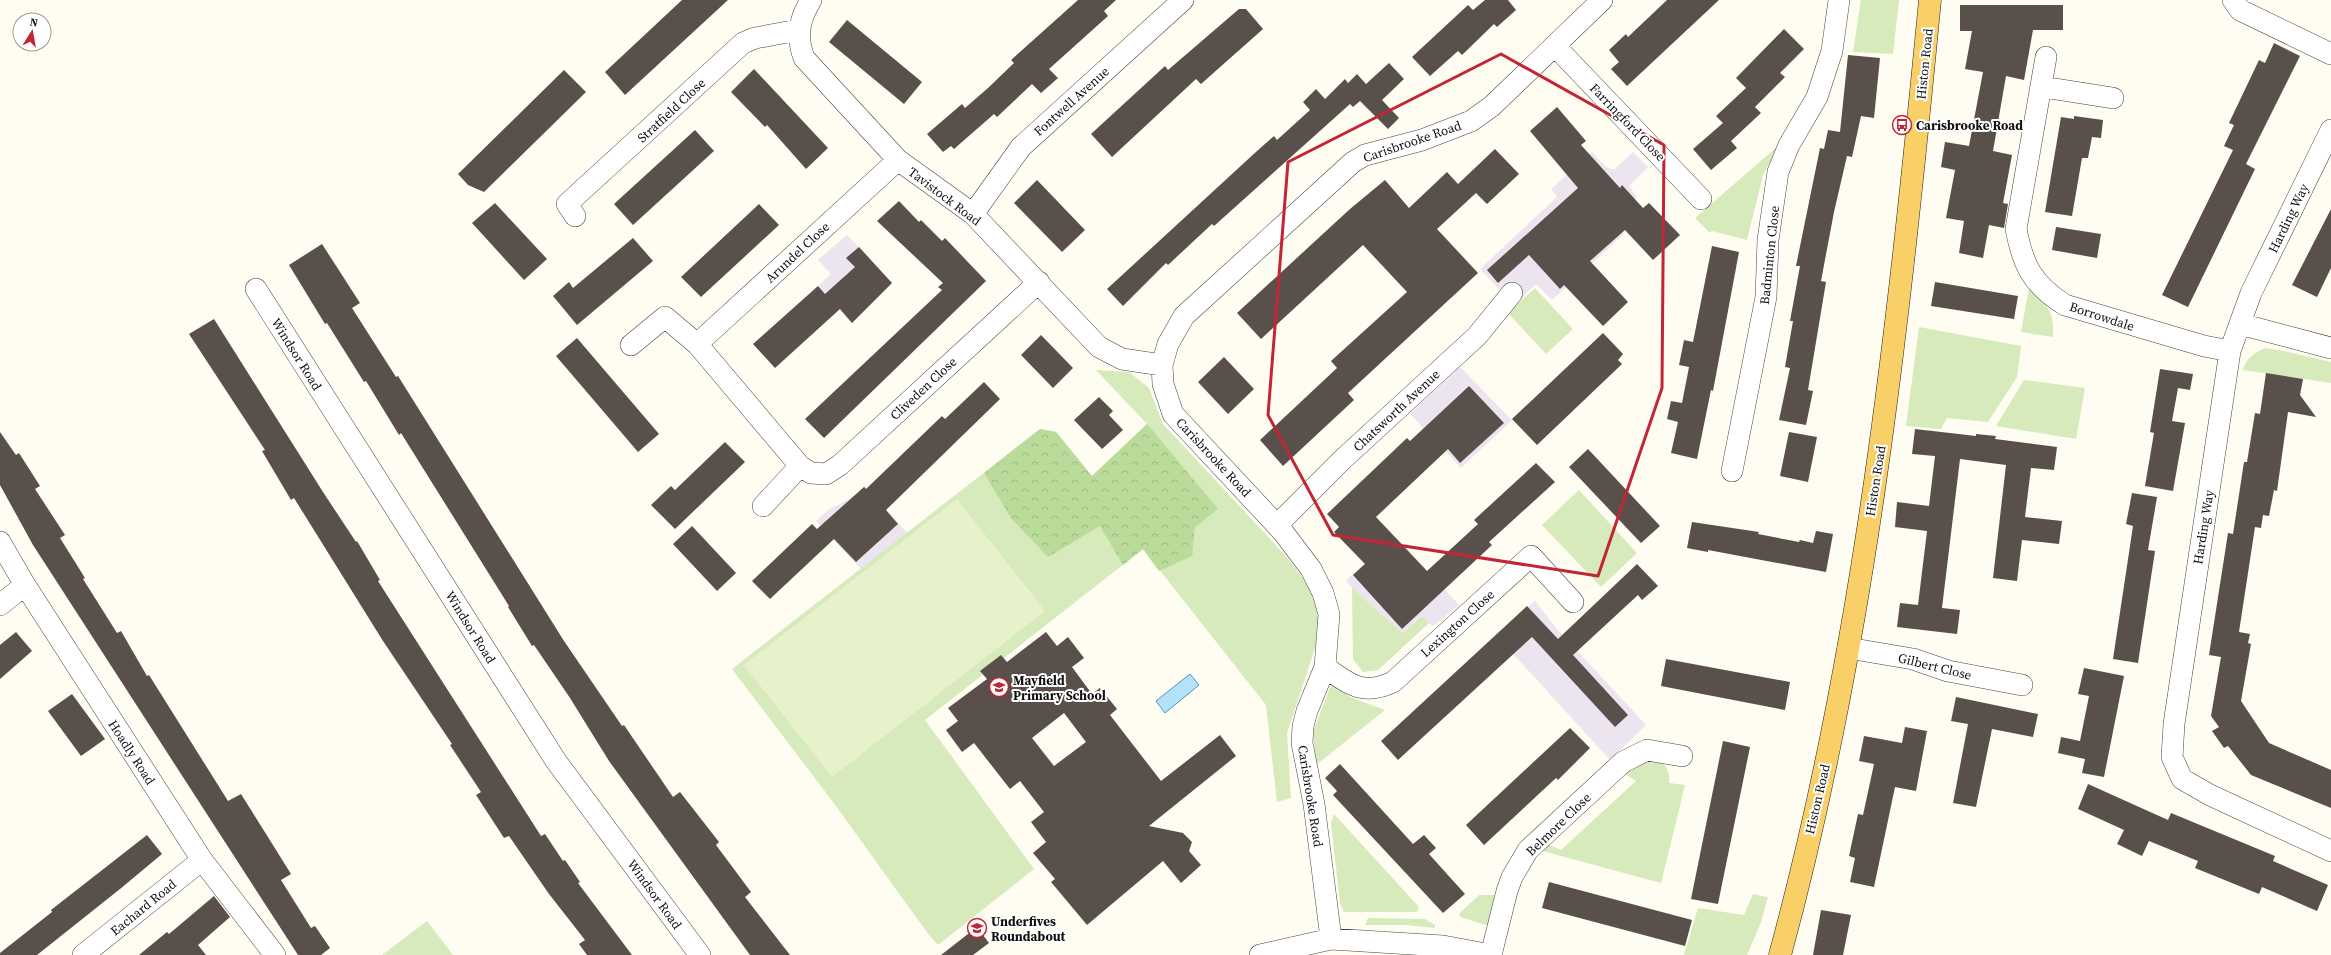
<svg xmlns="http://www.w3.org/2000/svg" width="2331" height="955" font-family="'Source Serif 4',serif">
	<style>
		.industrial { fill: #ece4ee }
		.green { fill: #d6eabb }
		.forest { fill: url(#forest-crowns) }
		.pitch { fill: #e7f2cd }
		.water { fill: #b6e2f7; stroke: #3d9bcf }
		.building { fill: #59504c; fill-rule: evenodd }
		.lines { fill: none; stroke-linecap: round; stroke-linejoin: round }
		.minor-casing { stroke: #434343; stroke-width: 22 }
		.major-casing { stroke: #212121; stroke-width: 23 }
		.minor { stroke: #fff; stroke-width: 21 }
		.major { stroke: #f9cf68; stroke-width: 22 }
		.marked { fill: none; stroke: #c22534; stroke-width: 3; stroke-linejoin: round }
		.labels { text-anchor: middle; stroke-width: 4; stroke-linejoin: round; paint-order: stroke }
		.street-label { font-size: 13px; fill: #101010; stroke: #fff }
		.poi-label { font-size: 13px; font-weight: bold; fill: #101010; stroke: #fff; text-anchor: start }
	</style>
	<defs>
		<pattern id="forest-crowns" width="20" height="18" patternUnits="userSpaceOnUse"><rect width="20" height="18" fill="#badb9a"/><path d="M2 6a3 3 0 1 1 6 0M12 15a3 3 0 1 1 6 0" fill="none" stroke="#9fbb84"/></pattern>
	</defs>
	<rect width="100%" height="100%" fill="#fffcf2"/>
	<!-- industrial -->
	<path class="industrial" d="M 1592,152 L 1606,167 L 1614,170 L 1633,152 L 1648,167 L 1629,186 L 1637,197 L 1612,221 L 1624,234 L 1552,300 L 1536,284 L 1514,305 L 1480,269 L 1557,197 L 1551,189 Z
		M 847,235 L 892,283 L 852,323 L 818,286 L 831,274 L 818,260 Z
		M 1460,367 L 1512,420 L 1461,468 L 1410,414 Z
		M 865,486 L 907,533 L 861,569 L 816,521 L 828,510 L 853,497 Z
		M 1395,536 L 1459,605 L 1433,626 L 1420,616 L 1403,633 L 1352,588 L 1346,580 Z
		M 1535,601 L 1557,629 L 1646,725 L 1610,760 L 1496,635 Z"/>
	<!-- green -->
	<path class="green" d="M 1861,0 L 1899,0 L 1893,54 L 1853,52 Z
		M 1778,146 L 1763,175 L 1747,240 L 1712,231 L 1710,233 L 1695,218 Z
		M 1535,288 L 1573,329 L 1546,354 L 1508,313 Z
		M 2029,288 C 2047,309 2054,306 2053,337 L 2021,332 Z
		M 1919,327 L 2021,346 L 2017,377 L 1988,422 L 1947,418 L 1941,429 L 1906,426 Z
		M 2265,348 L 2284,351 L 2331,362 L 2331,383 L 2243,370 C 2246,358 2254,353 2265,348 Z
		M 1096,370 L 1129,372 L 1149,388 L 1163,424 L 1284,554 L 1305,581 L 1316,601 L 1318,618 L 1317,642 L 1287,733 L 1291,798 L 1277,802 L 1266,705 L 1143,549 L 925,720 L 1034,869 L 938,945 L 929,935 L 833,802 L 732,669 L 1040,429 L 1056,432 L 1092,476 L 1147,424 Z
		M 2024,380 L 2085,388 L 2076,439 L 1996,426 Z
		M 1579,490 L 1637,553 L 1601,587 L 1542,525 Z
		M 1352,588 L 1403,633 L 1421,616 L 1429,623 L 1378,670 L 1363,672 L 1353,659 Z
		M 1332,682 L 1350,697 L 1385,710 L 1316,765 L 1313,732 Z
		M 1657,760 C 1667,765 1670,771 1669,783 L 1685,785 L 1661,883 L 1539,850 L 1547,844 L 1561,850 L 1636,781 L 1624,773 L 1641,762 Z
		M 1334,814 L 1419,907 L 1417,912 L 1344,912 L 1340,903 L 1331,823 Z
		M 1753,894 L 1768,897 L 1761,922 L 1747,955 L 1684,955 L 1698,908 L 1744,915 Z
		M 1479,895 L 1496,895 L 1494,922 L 1486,925 L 1460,917 L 1459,914 Z
		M 1368,918 L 1425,919 L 1435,925 L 1435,928 L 1405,925 L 1365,925 Z
		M 427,921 L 453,955 L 382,955 Z"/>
	<!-- forest -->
	<path class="forest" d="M 1147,424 L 1218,509 L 1195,527 L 1192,556 L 1159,571 L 1143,549 L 1123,565 L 1100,526 L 1048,557 L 1011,518 L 984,473 L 1040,429 L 1056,432 L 1092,476 Z"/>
	<!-- pitch -->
	<path class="pitch" d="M 957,499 L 1045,611 L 832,777 L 744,665 Z"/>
	<!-- water -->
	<path class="water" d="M 1190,674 L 1199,685 L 1165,713 L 1156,701 Z"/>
	<!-- building -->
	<path class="building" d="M 682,0 L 728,0 L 625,95 L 605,72 Z
		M 1078,0 L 1116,0 L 1104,11 L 1108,16 L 1049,69 L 1058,78 L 1041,93 L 1032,84 L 997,117 L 994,114 L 954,149 L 951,146 L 943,152 L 927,134 L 962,104 L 965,108 L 988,88 L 1014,63 L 1011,60 Z
		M 1485,0 L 1508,0 L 1516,10 L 1497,27 L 1494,24 L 1462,55 L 1458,51 L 1430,76 L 1412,57 L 1468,5 L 1473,10 Z
		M 1667,0 L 1719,0 L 1627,86 L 1611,69 L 1619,62 L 1609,50 L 1626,34 L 1628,37 Z
		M 1960,5 L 2063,5 L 2063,30 L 2033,30 L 2024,80 L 2006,76 L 1993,151 L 2012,155 L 2003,203 L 2008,204 L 2004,228 L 1989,225 L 1983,258 L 1959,253 L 1964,221 L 1946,218 L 1955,170 L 1941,167 L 1945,142 L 1969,146 L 1983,72 L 1965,69 L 1972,31 L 1960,31 Z
		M 1239,9 L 1246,9 L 1263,29 L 1201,84 L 1196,79 L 1112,157 L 1091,134 L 1165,66 L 1168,70 Z
		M 847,20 L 922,82 L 904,104 L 829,42 Z
		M 1784,29 L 1804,49 L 1780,73 L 1785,77 L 1755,107 L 1761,113 L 1731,141 L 1737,148 L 1711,170 L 1693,149 L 1723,123 L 1716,116 L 1746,88 L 1736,78 Z
		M 2274,43 L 2300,56 L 2246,164 L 2255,169 L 2188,307 L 2162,295 L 2233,150 L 2224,146 L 2234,125 L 2229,123 L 2259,60 L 2265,63 Z
		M 1848,55 L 1880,58 L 1874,118 L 1861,116 L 1852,157 L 1847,156 L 1834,212 L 1821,281 L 1826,282 L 1808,390 L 1813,391 L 1806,425 L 1779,420 L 1790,368 L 1785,367 L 1793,321 L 1790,321 L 1800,266 L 1796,266 L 1820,148 L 1824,149 L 1828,130 L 1840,132 Z
		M 1389,63 L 1404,79 L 1382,100 L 1399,118 L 1388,129 L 1360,101 L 1353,107 L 1350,104 L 1214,226 L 1212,224 L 1168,265 L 1166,263 L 1123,306 L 1107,289 L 1257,151 L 1274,136 L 1277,140 L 1310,110 L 1303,102 L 1316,89 L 1325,99 L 1345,79 L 1348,83 L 1357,74 L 1366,84 Z
		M 754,69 L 828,148 L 806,169 L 767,125 L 765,127 L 731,92 Z
		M 564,70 L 586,92 L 484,192 L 468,185 L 458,174 Z
		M 1557,107 L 1586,141 L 1581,145 L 1620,188 L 1622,185 L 1643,208 L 1649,203 L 1680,235 L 1653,260 L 1625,230 L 1590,261 L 1628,302 L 1603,326 L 1564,285 L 1560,289 L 1529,255 L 1498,283 L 1487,270 L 1578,188 L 1530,131 Z
		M 2074,116 L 2103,120 L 2101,138 L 2092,137 L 2088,158 L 2082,158 L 2072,216 L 2045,212 L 2061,117 L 2074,119 Z
		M 695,130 L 714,151 L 633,225 L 614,204 Z
		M 1495,149 L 1519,174 L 1487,204 L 1476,193 L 1437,229 L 1478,273 L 1348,393 L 1354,400 L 1283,466 L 1260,440 L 1337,368 L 1331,361 L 1407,292 L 1363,245 L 1261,339 L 1237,313 L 1350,209 L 1385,180 L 1409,208 L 1447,172 L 1458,184 Z
		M 1037,180 L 1085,230 L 1062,252 L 1014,203 Z
		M 899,201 L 919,222 L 921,220 L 942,241 L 945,238 L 986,281 L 824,438 L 805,419 L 942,290 L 938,287 L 943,283 L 877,221 Z
		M 495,203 L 547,259 L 524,280 L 472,223 Z
		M 759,204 L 779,225 L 701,297 L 681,277 Z
		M 2331,209 L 2331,268 L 2317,297 L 2292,285 Z
		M 2056,227 L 2101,234 L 2097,258 L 2052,250 Z
		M 633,238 L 653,261 L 577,325 L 553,296 L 569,282 L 573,288 Z
		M 322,244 L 360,303 L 352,308 L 396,377 L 398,376 L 564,641 L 622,726 L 624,725 L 673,797 L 680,792 L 719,842 L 716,845 L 751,892 L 745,897 L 790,955 L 750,955 L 609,761 L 570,698 L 534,645 L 532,646 L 508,607 L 509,606 L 401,433 L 399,435 L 366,381 L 364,382 L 327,323 L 325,324 L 289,265 Z
		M 1712,246 L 1739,252 L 1713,391 L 1711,390 L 1697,459 L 1671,453 L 1678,422 L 1667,419 L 1671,401 L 1682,403 L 1689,367 L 1679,365 L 1684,340 L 1693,342 Z
		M 859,247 L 892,283 L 852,323 L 840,309 L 775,368 L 753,344 L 818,286 L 825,294 L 855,267 L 846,258 Z
		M 1935,282 L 2018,296 L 2014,319 L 1931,306 Z
		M 214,319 L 323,492 L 356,542 L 357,541 L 380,580 L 378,581 L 541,836 L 545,834 L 563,861 L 565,860 L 580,882 L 578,883 L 632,955 L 587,955 L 579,944 L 585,940 L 549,894 L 509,836 L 504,838 L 476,795 L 481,792 L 450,745 L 452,744 L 383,641 L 294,498 L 291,500 L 262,451 L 265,450 L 189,334 Z
		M 1603,333 L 1623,354 L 1618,360 L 1622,364 L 1537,445 L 1512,419 Z
		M 1041,335 L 1073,368 L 1053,388 L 1021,355 Z
		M 577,338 L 659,434 L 638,452 L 556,356 Z
		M 1224,357 L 1254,389 L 1228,414 L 1198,382 Z
		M 2160,369 L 2193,374 L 2190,390 L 2178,388 L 2172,421 L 2185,423 L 2173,491 L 2145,486 L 2154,433 L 2150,432 Z
		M 2266,373 L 2303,379 L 2300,395 L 2316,417 L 2288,412 L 2277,491 L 2274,490 L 2269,516 L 2263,515 L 2261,528 L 2255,527 L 2239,632 L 2250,634 L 2248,643 L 2251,644 L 2241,701 L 2269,743 L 2331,770 L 2331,808 L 2251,775 L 2228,746 L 2224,748 L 2212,731 L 2219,727 L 2211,716 L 2221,657 L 2209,655 L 2228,533 L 2233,534 L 2244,462 L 2247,462 L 2255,413 L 2260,414 Z
		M 984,382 L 1000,399 L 886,510 L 898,524 L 856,562 L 834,539 L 770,599 L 752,581 L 812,524 L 817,529 L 864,487 L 866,489 L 942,416 L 945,419 Z
		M 1469,386 L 1504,423 L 1460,463 L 1448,449 L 1376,517 L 1427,571 L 1478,524 L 1474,520 L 1536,463 L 1555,482 L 1489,542 L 1492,545 L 1402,629 L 1353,575 L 1365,564 L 1334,532 L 1339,527 L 1327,514 L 1407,438 L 1410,441 Z
		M 1099,397 L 1113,411 L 1109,415 L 1123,430 L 1102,449 L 1074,420 Z
		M 1915,429 L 1976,436 L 1976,434 L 1996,436 L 1995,439 L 2057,447 L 2054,470 L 2031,468 L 2025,517 L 2062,521 L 2059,544 L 2022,540 L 2017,581 L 1993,578 L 2006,465 L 1960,459 L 1942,608 L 1960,610 L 1957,634 L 1897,627 L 1900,603 L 1918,605 L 1927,531 L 1895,527 L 1897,502 L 1929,506 L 1935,456 L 1912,454 Z
		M 0,432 L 16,455 L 19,453 L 40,486 L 35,489 L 65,535 L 60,538 L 85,578 L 83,579 L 117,633 L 121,631 L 147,676 L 149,675 L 228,801 L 241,794 L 291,874 L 281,880 L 311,928 L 315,926 L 330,948 L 321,955 L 298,955 L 33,545 L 0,485 Z
		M 1789,432 L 1817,437 L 1808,482 L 1780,476 Z
		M 725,442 L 745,462 L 675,529 L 651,505 L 671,486 L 675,490 Z
		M 1588,449 L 1660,526 L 1641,543 L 1569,467 Z
		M 2132,493 L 2157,497 L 2148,550 L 2155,551 L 2138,663 L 2113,659 L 2133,526 L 2126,524 Z
		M 1692,522 L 1759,532 L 1758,534 L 1799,542 L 1800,540 L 1813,543 L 1816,531 L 1833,534 L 1826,572 L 1708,550 L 1708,552 L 1687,548 Z
		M 692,526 L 736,573 L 717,591 L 673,544 Z
		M 1637,564 L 1658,586 L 1642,600 L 1638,595 L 1573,655 L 1628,715 L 1615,727 L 1532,637 L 1398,760 L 1381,741 L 1527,606 L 1558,639 Z
		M 16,632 L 32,651 L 0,679 L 0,645 Z
		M 1046,632 L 1057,646 L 1068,637 L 1084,658 L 1072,667 L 1092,694 L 1100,688 L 1117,709 L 1110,715 L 1161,781 L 1220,735 L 1236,756 L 1149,826 L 1183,833 L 1192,842 L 1189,851 L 1201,865 L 1181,883 L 1163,861 L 1087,925 L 1051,882 L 1055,879 L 1033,853 L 1046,842 L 1031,822 L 1044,812 L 1020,781 L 1010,789 L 974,743 L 962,752 L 946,730 L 958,721 L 948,708 L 987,679 L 980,671 L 1001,655 L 1007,662 ZM 1064,713 L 1086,742 L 1054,766 L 1032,738 Z
		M 1666,659 L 1790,682 L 1785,710 L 1661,686 Z
		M 2084,668 L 2124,676 L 2104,777 L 2082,773 L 2085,759 L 2058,753 L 2061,737 L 2080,741 L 2089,696 L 2078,694 Z
		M 72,694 L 105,739 L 81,756 L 48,711 Z
		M 1956,697 L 2038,714 L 2033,737 L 1992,729 L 1976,807 L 1953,803 L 1968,724 L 1951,721 Z
		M 1905,727 L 1927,731 L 1916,791 L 1895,787 L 1874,887 L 1850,882 L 1855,858 L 1849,856 L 1858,814 L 1863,815 L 1874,764 L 1859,761 L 1864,736 L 1902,743 Z
		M 1570,728 L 1590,748 L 1558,780 L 1556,778 L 1484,845 L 1466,825 Z
		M 1723,741 L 1750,747 L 1718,904 L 1691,899 Z
		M 1340,764 L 1413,844 L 1424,835 L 1436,848 L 1429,854 L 1465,894 L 1443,913 L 1333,795 L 1337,791 L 1325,778 Z
		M 2088,784 L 2168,820 L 2171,813 L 2275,856 L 2273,861 L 2328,885 L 2317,911 L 2262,887 L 2259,894 L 2195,868 L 2198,861 L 2149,841 L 2142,856 L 2117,844 L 2124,830 L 2078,809 Z
		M 147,835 L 162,854 L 120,889 L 37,955 L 0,955 L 0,953 L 52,912 L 51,910 Z
		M 1549,882 L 1692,920 L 1685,946 L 1542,908 Z
		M 214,896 L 230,917 L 198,945 L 206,955 L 139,955 L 167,932 L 169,934 Z
		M 1821,910 L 1851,915 L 1843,955 L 1813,955 Z
		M 977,927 L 989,943 L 973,955 L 941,955 Z"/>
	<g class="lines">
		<defs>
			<path id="minor" d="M 811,0 C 799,20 796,36 804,58 L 898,160 L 973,214 L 1099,347 L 1122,359 L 1162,365
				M 2233,0 L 2240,10 L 2331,54
				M 1555,46 L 1701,199
				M 2046,57 L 2016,229 C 2023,266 2033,285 2065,305 L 2204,346 L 2230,351
				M 2043,87 L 2113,98
				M 2331,130 L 2251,293 L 2230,351 L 2174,724 L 2172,757 L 2182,779 L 2210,795 L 2331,851
				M 973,214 L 1021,147 L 1183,0
				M 575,216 L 567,204 L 743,43 L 755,38 L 798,30
				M 256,289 L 556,761 L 700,955
				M 2240,324 L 2331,348
				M 697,344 L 898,160
				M 631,345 L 665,317 L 697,344 L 800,466 L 811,473 L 826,474 L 840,465 L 1039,282
				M 1732,471 L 1766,297 L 1768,240 L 1778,172 L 1789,145 L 1817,97 L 1832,51 L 1839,0
				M 763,506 L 800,466
				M 1277,525 L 1342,460 L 1477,336 L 1512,293
				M 0,542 L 25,585 L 202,860 L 275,955
				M 0,605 L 25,585
				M 1848,648 L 1913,659 L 1948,671 L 2022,685
				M 1325,667 C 1350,685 1363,696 1393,682 L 1531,556 L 1573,602
				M 1331,939 L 1314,804 L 1302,743 L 1303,726 L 1307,711 L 1325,667 L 1329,614 L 1323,593 L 1311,569 L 1283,532 L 1173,414 L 1163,384 L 1162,365 L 1168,344 L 1184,316 L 1353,162 L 1365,155 L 1422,140 L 1471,121 L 1492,106 L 1602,0
				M 83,955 L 202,860
				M 1260,955 L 1331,939 L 1443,946 L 1491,955
				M 1491,955 L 1507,891 L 1512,877 L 1528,850 L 1623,762 L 1647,750 L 1682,756"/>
			<path id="major" d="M 1780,955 C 1865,643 1899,320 1930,0"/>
		</defs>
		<!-- minor casing -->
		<use href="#minor" class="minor-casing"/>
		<!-- major casing -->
		<use href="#major" class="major-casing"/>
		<!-- minor -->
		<use href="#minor" class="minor"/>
		<!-- major -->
		<use href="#major" class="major"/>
	</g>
	<!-- marked area -->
	<path class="marked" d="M 1501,54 L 1664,145 L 1662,388 L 1598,576 L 1333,535 L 1268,415 L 1288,162 Z"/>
	<!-- icons -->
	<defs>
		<symbol id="bus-ring" viewBox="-11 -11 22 22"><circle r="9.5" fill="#fff" stroke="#c22534" stroke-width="1.5"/><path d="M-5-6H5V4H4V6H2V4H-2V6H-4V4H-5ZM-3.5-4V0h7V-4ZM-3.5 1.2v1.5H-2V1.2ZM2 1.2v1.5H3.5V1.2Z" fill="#c22534"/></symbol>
		<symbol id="school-ring" viewBox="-11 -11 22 22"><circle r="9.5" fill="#fff" stroke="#c22534" stroke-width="1.5"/><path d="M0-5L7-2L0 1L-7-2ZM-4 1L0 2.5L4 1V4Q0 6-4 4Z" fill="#c22534"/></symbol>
	</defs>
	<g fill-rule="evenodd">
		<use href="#bus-ring" x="1891" y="114" width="22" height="22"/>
		<use href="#school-ring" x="988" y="676" width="22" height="22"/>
		<use href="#school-ring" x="966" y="917" width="22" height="22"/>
	</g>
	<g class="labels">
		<!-- street labels -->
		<g class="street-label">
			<text transform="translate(1924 64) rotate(-84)" y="5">Histon Road</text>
			<text transform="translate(1071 101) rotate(-42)" y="5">Fontwell Avenue</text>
			<text transform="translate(671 110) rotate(-43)" y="5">Stratfield Close</text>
			<text transform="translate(1628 122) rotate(46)" y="5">Farringford Close</text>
			<text transform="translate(1412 141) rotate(-19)" y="5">Carisbrooke Road</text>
			<text transform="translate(945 196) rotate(37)" y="5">Tavistock Road</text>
			<text transform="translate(2288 218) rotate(-64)" y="5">Harding Way</text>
			<text transform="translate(797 252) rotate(-43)" y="5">Arundel Close</text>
			<text transform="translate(1769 255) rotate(-84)" y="5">Badminton Close</text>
			<text transform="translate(2102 316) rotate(18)" y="5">Borrowdale</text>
			<text transform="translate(297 354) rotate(58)" y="5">Windsor Road</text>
			<text transform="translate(923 388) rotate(-43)" y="5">Cliveden Close</text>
			<text transform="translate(1396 410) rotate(-43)" y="5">Chatsworth Avenue</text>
			<text transform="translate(1214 457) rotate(47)" y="5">Carisbrooke Road</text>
			<text transform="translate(1875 481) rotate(-81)" y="5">Histon Road</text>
			<text transform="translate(2203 527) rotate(-81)" y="5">Harding Way</text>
			<text transform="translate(1457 623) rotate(-42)" y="5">Lexington Close</text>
			<text transform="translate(471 627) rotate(58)" y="5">Windsor Road</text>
			<text transform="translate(1935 666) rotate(14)" y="5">Gilbert Close</text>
			<text transform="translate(132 752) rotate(57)" y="5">Hoadly Road</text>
			<text transform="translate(1311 796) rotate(81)" y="5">Carisbrooke Road</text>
			<text transform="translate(1817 799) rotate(-77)" y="5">Histon Road</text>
			<text transform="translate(1558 824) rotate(-44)" y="5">Belmore Close</text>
			<text transform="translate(655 894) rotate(54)" y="5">Windsor Road</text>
			<text transform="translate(143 907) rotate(-39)" y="5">Eachard Road</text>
		</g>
		<!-- poi labels -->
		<g class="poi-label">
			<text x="1916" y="130">Carisbrooke Road</text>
			<text x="1013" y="685">Mayfield<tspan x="1013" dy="15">Primary School</tspan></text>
			<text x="991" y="926">Underfives<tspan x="991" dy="15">Roundabout</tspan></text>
		</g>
	</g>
	<!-- north arrow -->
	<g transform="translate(32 32) rotate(11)"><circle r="19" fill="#ffffff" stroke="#9f9f9f"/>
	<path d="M0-3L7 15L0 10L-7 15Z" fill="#c22534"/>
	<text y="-6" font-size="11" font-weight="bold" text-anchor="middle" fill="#101010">N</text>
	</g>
</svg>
